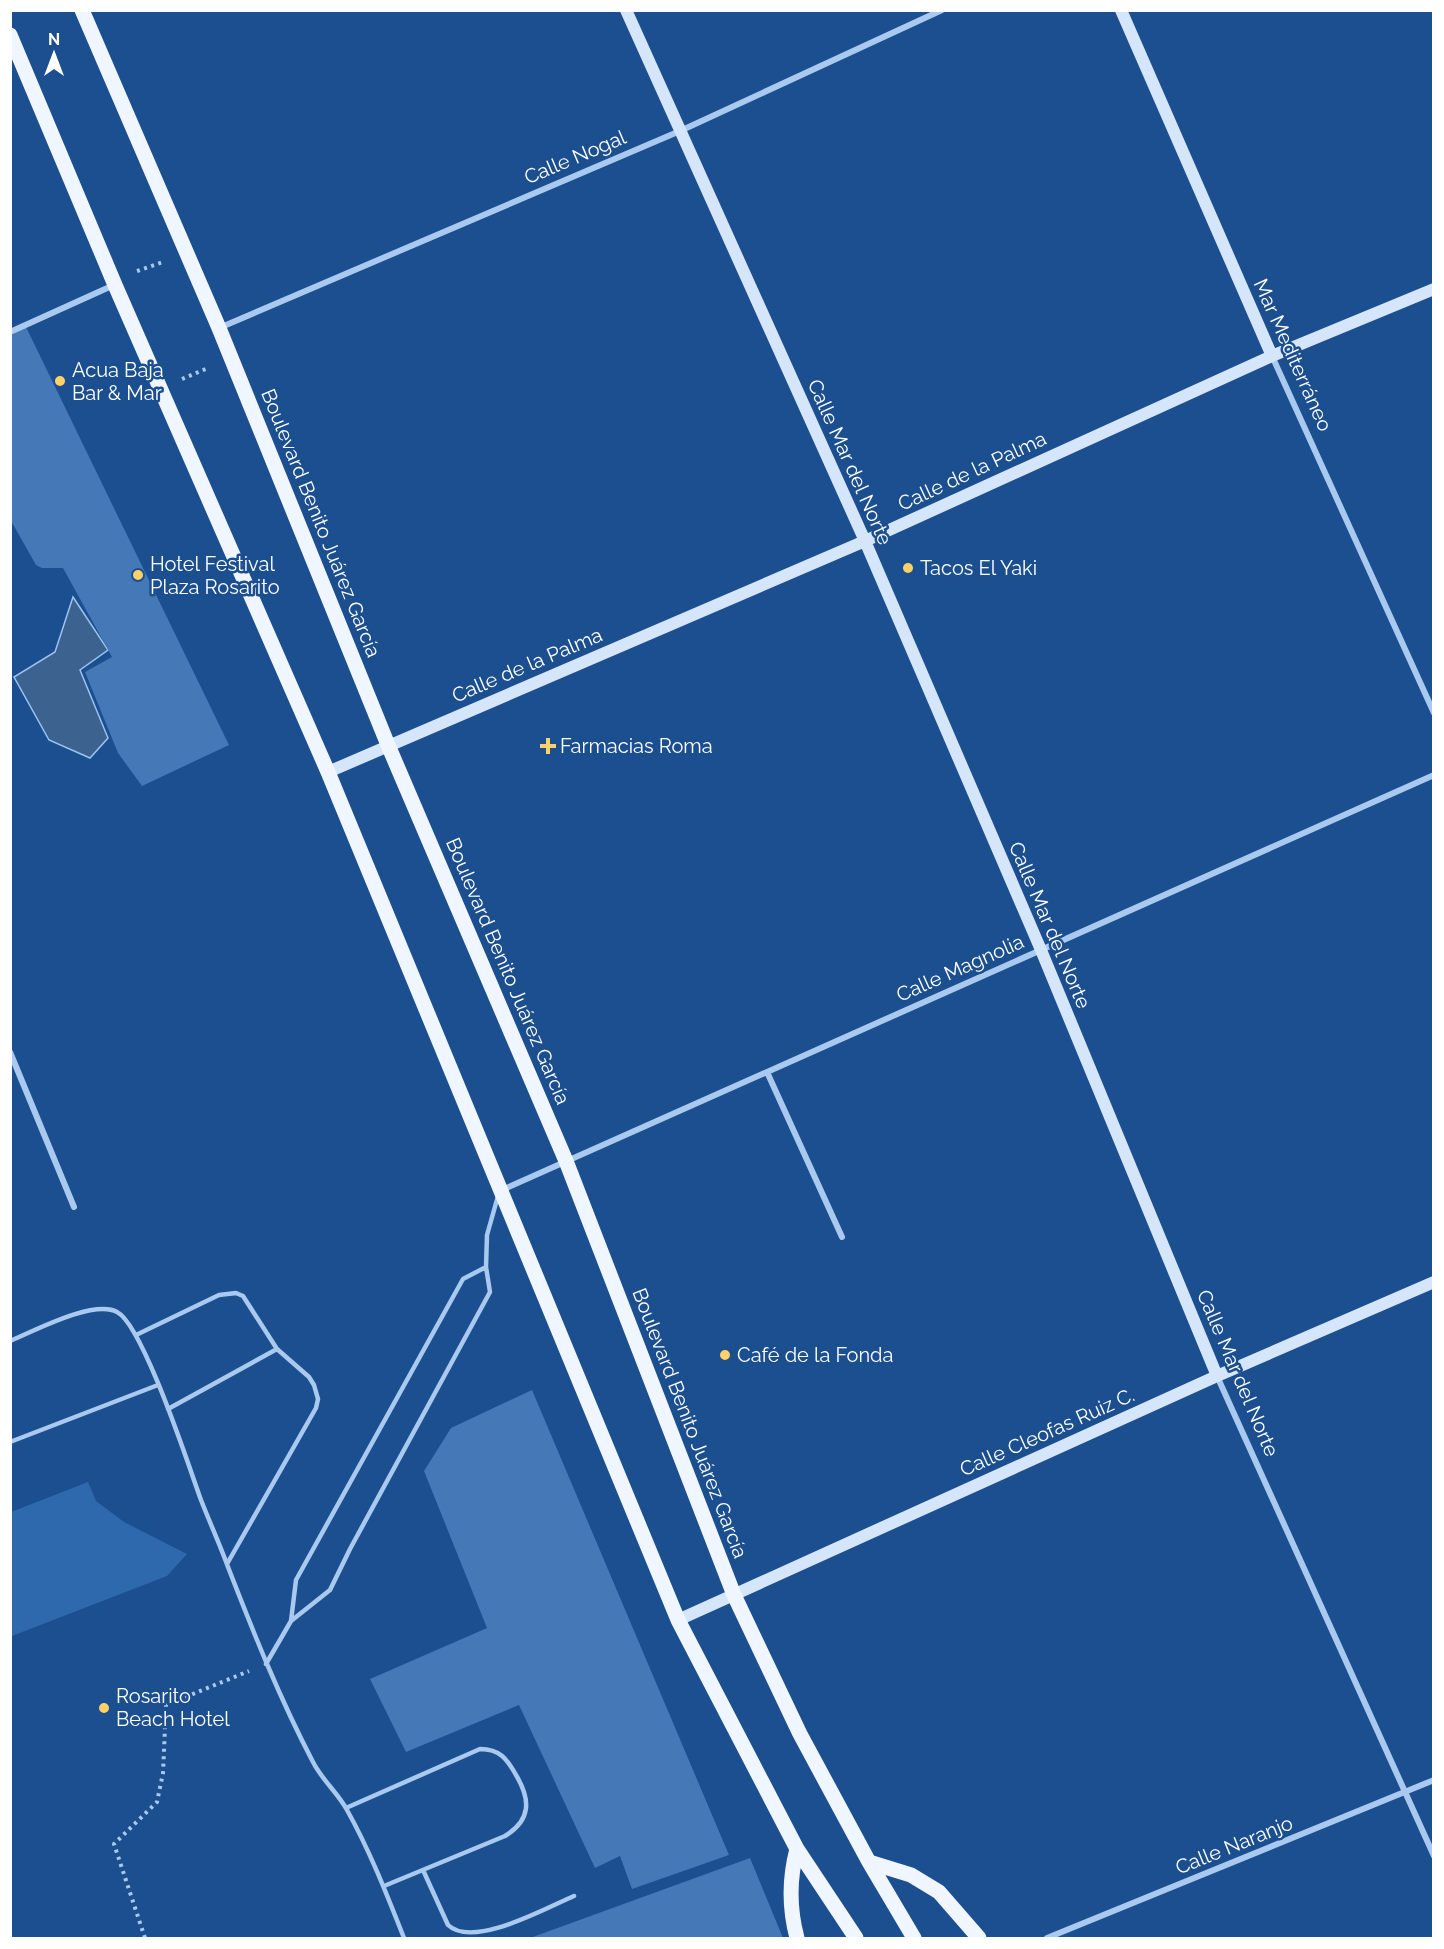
<svg xmlns="http://www.w3.org/2000/svg" width="1444" height="1949" font-family="Raleway,sans-serif">
	<style>
		.green { fill: #2e69ad }
		.water { fill: #3c6290; stroke: #9cc4f0; stroke-width: 1.5 }
		.building { fill: #4478b7 }
		.lines { fill: none; stroke-linecap: round; stroke-linejoin: round }
		.path { stroke: #a9c9ee; stroke-width: 4; stroke-dasharray: 3 4.5; stroke-linecap: butt }
		.lane { stroke: #a9c9ee; stroke-width: 4.5 }
		.street { stroke: #a9c9ee; stroke-width: 6 }
		.secondary { stroke: #d6e6fa; stroke-width: 12 }
		.primary { stroke: #f0f6ff; stroke-width: 15 }
		.poi-dot { fill: #ffd166; stroke: #1b4f8f; stroke-width: 2 }
		.labels { text-anchor: middle; stroke-width: 5; stroke-linejoin: round; paint-order: stroke }
		.street-label { font-size: 20px; fill: #fff; stroke: #1b4f8f }
		.poi-label { font-size: 20px; fill: #fff; stroke: #1b4f8f; text-anchor: start }
	</style>
	<rect width="100%" height="100%" fill="#1b4f8f"/>
	<!-- green -->
	<path class="green" d="M 88,1482 L 96,1501 L 124,1522 L 187,1554 L 167,1576 L 12,1636 L 10,1631 L 11,1512 Z"/>
	<!-- water -->
	<path class="water" d="M 73,597 L 108,650 L 80,670 L 108,738 L 90,758 L 49,740 L 14,677 L 55,652 Z"/>
	<!-- building -->
	<path class="building" d="M 26,327 L 229,745 L 142,786 L 118,753 L 85,672 L 112,657 L 63,568 L 42,568 L 36,565 L 10,519 L 10,335 Z
		M 532,1390 L 729,1855 L 632,1889 L 620,1856 L 595,1868 L 519,1705 L 406,1752 L 370,1679 L 487,1628 L 424,1471 L 451,1428 Z
		M 750,1858 L 783,1938 L 530,1938 Z"/>
	<g class="lines">
		<!-- path -->
		<path class="path" d="M 137,271 L 163,262
			M 182,379 L 208,368
			M 145,1938 L 114,1844 L 157,1802 L 163,1773 L 166,1705 L 249,1671"/>
		<!-- lane -->
		<path class="lane" d="M 136,1335 L 219,1295 L 236,1293 L 243,1296 L 277,1349 L 309,1377 L 314,1385 L 318,1399 L 316,1408 L 227,1564
			M 10,1341 C 34,1331 94,1299 117,1312 C 143,1325 189,1467 201,1500 C 210,1523 220,1545 228,1567 C 254,1634 280,1699 313,1762 C 322,1780 338,1793 347,1810 C 370,1851 387,1895 404,1938
			M 168,1409 L 277,1349
			M 10,1442 L 158,1385
			M 291,1621 L 296,1580 L 463,1279 L 486,1267
			M 266,1664 L 291,1621 L 330,1590 L 350,1549 L 490,1292 L 486,1267 L 487,1235 L 498,1196
			M 346,1808 L 480,1749 C 500,1749 507,1759 516,1775 C 531,1800 531,1820 505,1836 L 384,1886
			M 423,1870 L 448,1925 C 473,1949 546,1908 574,1896"/>
		<!-- street -->
		<path class="street" d="M 219,328 L 680,131 L 942,10
			M 10,332 L 114,285
			M 1272,356 L 1434,713
			M 10,1052 L 74,1207
			M 767,1072 L 842,1237
			M 502,1190 L 1434,775
			M 1217,1376 L 1434,1856
			M 1047,1938 L 1434,1780"/>
		<!-- secondary -->
		<path class="secondary" d="M 626,10 L 865,541 L 1041,950 L 1217,1376
			M 1121,10 L 1272,356
			M 328,772 L 865,541 L 1272,356 L 1434,289
			M 678,1620 L 1217,1376 L 1434,1282"/>
		<!-- primary -->
		<path class="primary" d="M 82,10 L 219,328 L 388,745 L 566,1161 L 734,1595 L 800,1734 L 869,1862 L 914,1938
			M 10,35 L 115,285 L 328,772 L 678,1620 L 797,1849 L 856,1938
			M 869,1862 L 911,1875 L 939,1892 L 979,1938
			M 797,1938 C 789,1908 789,1879 797,1849"/>
	</g>
	<!-- markers -->
	<g class="poi-dot">
		<circle cx="60" cy="381" r="6"/>
		<circle cx="908" cy="568" r="6"/>
		<circle cx="138" cy="575" r="6"/>
		<path d="M545 737h6v6h6v6h-6v6h-6v-6h-6v-6h6z"/>
		<circle cx="725" cy="1355" r="6"/>
		<circle cx="104" cy="1708" r="6"/>
	</g>
	<g class="labels">
		<!-- street labels -->
		<g class="street-label">
			<text transform="translate(575 157) rotate(-23)" y="7">Calle Nogal</text>
			<text transform="translate(1293 355) rotate(66)" y="7">Mar Mediterráneo</text>
			<text transform="translate(850 462) rotate(66)" y="7">Calle Mar del Norte</text>
			<text transform="translate(972 471) rotate(-25)" y="7">Calle de la Palma</text>
			<text transform="translate(321 523) rotate(68)" y="7">Boulevard Benito Juárez García</text>
			<text transform="translate(527 665) rotate(-23)" y="7">Calle de la Palma</text>
			<text transform="translate(1050 925) rotate(67)" y="7">Calle Mar del Norte</text>
			<text transform="translate(960 968) rotate(-24)" y="7">Calle Magnolia</text>
			<text transform="translate(508 971) rotate(67)" y="7">Boulevard Benito Juárez García</text>
			<text transform="translate(1238 1373) rotate(67)" y="7">Calle Mar del Norte</text>
			<text transform="translate(690 1423) rotate(69)" y="7">Boulevard Benito Juárez García</text>
			<text transform="translate(1047 1432) rotate(-24)" y="7">Calle Cleofas Ruiz C.</text>
			<text transform="translate(1234 1845) rotate(-22)" y="7">Calle Naranjo</text>
		</g>
		<!-- poi labels -->
		<g class="poi-label">
			<text x="72" y="377">Acua Baja<tspan x="72" dy="23">Bar &amp; Mar</tspan></text>
			<text x="150" y="571">Hotel Festival<tspan x="150" dy="23">Plaza Rosarito</tspan></text>
			<text x="920" y="575">Tacos El Yaki</text>
			<text x="560" y="753">Farmacias Roma</text>
			<text x="737" y="1362">Café de la Fonda</text>
			<text x="116" y="1703">Rosarito<tspan x="116" dy="23">Beach Hotel</tspan></text>
		</g>
	</g>
	<!-- border -->
	<rect width="1444" height="1949" fill="none" stroke="#ffffff" stroke-width="24"/>
	<!-- north arrow -->
	<g transform="translate(54 54)" stroke="#1b4f8f" stroke-width="4.5" paint-order="stroke">
	<path d="M0-4.5L10 22L0 15L-10 22Z" fill="#ffffff"/>
	<text y="-9" font-size="16" font-weight="bold" text-anchor="middle" fill="#ffffff">N</text>
	</g>
</svg>
